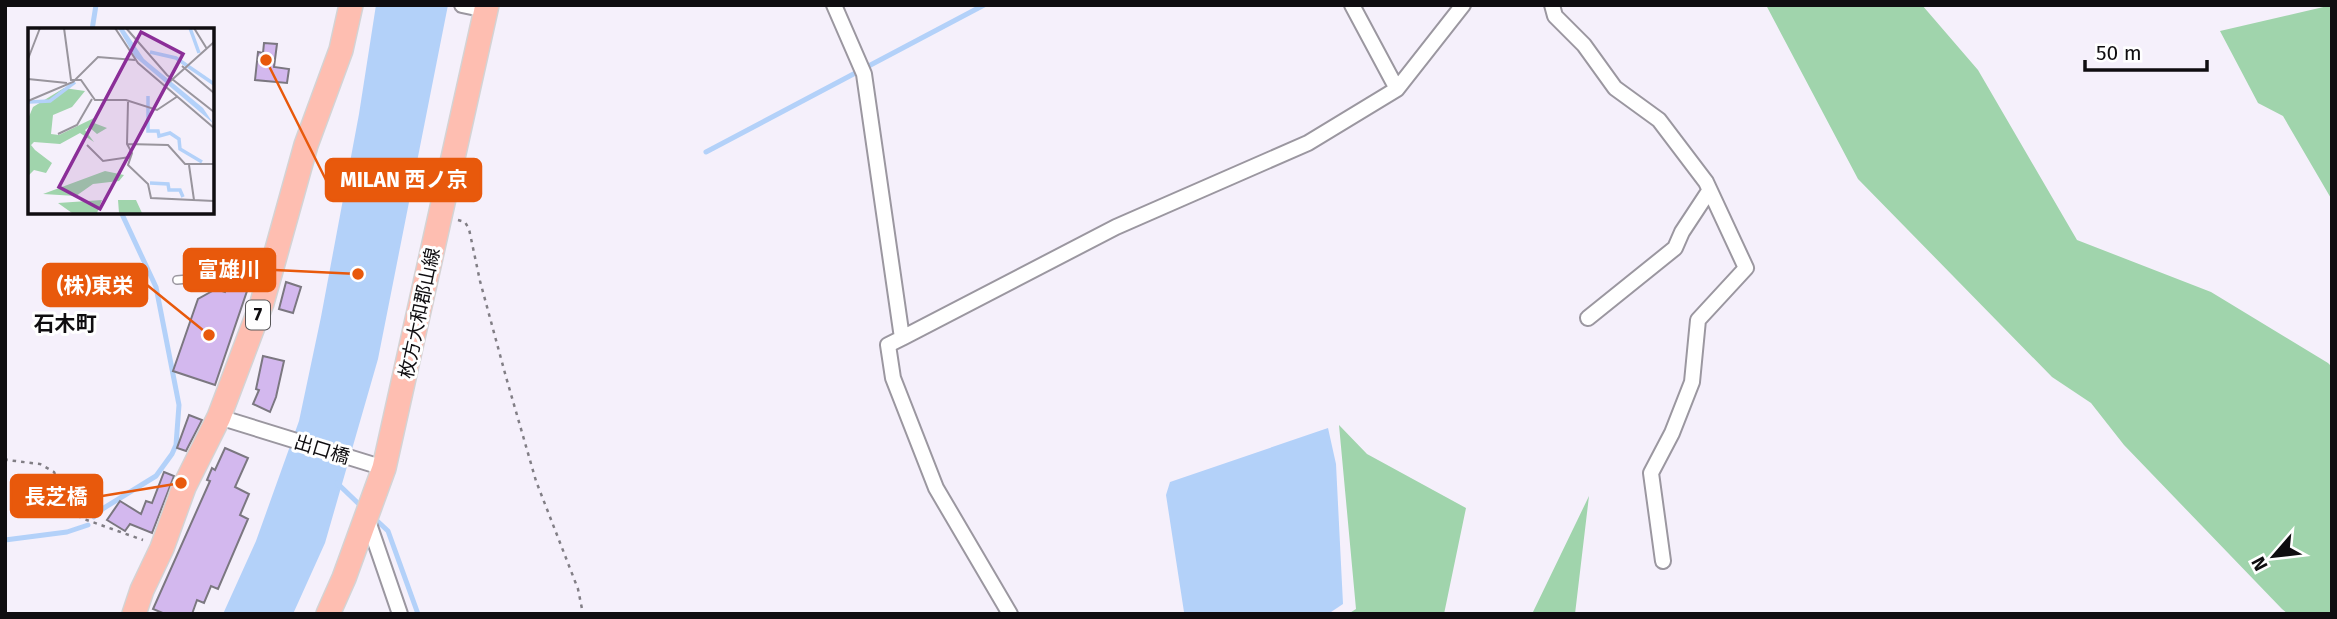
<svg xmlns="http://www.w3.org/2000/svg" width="2337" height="619" font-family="'Fira Sans','Noto Sans JP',sans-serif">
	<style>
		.green { fill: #a0d4ac }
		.water { fill: #b3d1f9 }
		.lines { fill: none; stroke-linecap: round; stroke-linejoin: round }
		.stream { stroke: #b3d1f9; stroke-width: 5 }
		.building { fill: #d3b8ee; stroke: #7b7780; stroke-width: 2 }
		.lane-casing { stroke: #9b97a0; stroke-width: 10 }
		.street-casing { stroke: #9b97a0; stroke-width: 18 }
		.primary-casing { stroke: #d4d3d4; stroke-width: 26 }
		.path { stroke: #817e85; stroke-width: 2.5; stroke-dasharray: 3.5 5; stroke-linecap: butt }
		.lane { stroke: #fff; stroke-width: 7 }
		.street { stroke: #fff; stroke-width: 14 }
		.primary { stroke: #febeb1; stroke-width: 23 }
		.labels { text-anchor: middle; stroke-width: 6; stroke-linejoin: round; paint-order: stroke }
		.shield { fill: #fff; stroke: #575658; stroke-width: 2 }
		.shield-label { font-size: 18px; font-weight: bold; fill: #0f0d10 }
		.street-label { font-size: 19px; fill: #0f0d10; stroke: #fff }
		.neighbourhood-label { font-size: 21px; font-weight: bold; fill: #0f0d10; stroke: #fff }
		.inset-river { fill: none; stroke: #b3d1f9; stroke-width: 3.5 }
		.inset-road { fill: none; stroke: #99959d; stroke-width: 2 }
		.view { fill: #8b2e98; fill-opacity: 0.15; stroke: #8b2e98; stroke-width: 3.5 }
		.inset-edge { fill: none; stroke: #0f0d10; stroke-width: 3.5 }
		.leader { fill: none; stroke: #e8590c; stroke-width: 2.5 }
		.callout-dot { fill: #e8590c; stroke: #fff; stroke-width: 2.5 }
		.callout { fill: #e8590c; stroke: #e8590c; stroke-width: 2.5 }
		.callout-label { font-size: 21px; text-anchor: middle; font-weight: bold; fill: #fff }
	</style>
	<rect width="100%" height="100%" fill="#f5f0fb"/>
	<!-- green -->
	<path class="green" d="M 1766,5 L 1922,5 L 1978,70 L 2077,240 L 2211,292 L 2328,363 L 2332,367 L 2332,614 L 2288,614 L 2282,609 L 2124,445 L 2091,403 L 2052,377 L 1858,179 Z
		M 2332,5 L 2332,200 L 2283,116 L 2258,103 L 2220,31 Z
		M 1339,425 L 1367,454 L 1466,508 L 1444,614 L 1348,614 L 1356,609 Z
		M 1589,496 L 1575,614 L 1532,614 Z"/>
	<!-- water -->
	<path class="water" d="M 376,5 L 448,5 L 378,359 L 325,543 L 293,614 L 223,614 L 256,541 L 299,421 L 321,317 L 359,114 Z
		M 1328,428 L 1336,464 L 1343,604 L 1328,614 L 1182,614 L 1184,612 L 1166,495 L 1170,482 Z"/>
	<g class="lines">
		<!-- stream -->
		<path class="stream" d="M 92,30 L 96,5
			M 706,152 L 984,5
			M 337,483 L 363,508
			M 94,517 L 104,508 L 156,476 L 172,454 L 176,445 L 179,405 L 156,287 L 121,212
			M 373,517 L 388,531 L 418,614
			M 5,540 L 67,532 L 88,525"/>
	</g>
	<!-- building -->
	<path class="building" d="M 264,43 L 277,44 L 274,67 L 289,69 L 287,83 L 255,80 L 258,52 L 263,53 Z
		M 286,282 L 301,287 L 293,313 L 279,309 Z
		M 228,284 L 247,291 L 215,385 L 173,371 L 198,299 L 216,289 L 225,292 Z
		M 263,356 L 284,361 L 276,397 L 270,412 L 253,404 L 259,390 L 256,389 Z
		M 189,415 L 202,420 L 186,451 L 177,448 Z
		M 225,448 L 248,458 L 235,487 L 249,494 L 240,515 L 248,519 L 218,589 L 211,586 L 204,603 L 197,600 L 192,614 L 165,614 L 153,609 L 210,481 L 207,480 L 212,468 L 215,470 Z
		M 164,472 L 174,476 L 152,533 L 130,524 L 125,531 L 107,520 L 120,501 L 141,514 L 146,501 L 152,503 Z"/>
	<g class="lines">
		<defs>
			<path id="lane" d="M 177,280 L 267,272"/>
			<path id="street" d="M 462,5 L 486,10
				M 834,5 L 864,74 L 902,338 L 888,345 L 893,378 L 936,488 L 1010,614
				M 1352,5 L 1397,89
				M 1552,5 L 1555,16 L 1584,45 L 1615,88 L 1659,120 L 1706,182 L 1746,268 L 1698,320 L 1692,382 L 1672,433 L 1651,473 L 1663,561
				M 1588,318 L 1675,248 L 1682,232 L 1709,191
				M 902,338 L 1116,227 L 1308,143 L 1397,89 L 1463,5
				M 219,417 L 384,468
				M 367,518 L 400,614"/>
			<path id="primary" d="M 134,614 L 142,590 L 162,548 L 184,487 L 219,417 L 262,303 L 306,145 L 341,50 L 351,5
				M 328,614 L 344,578 L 384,468 L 487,5"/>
		</defs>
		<!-- lane casing -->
		<use href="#lane" class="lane-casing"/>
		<!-- street casing -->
		<use href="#street" class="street-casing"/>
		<!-- primary casing -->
		<use href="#primary" class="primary-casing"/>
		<!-- path -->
		<path class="path" d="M 458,220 L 465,222 L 469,229 L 480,281 L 506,377 L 536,481 L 578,589 L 583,614
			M 5,458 L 7,460 L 40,464 L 54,472 L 71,505 L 81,518 L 143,540"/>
		<!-- lane -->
		<use href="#lane" class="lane"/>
		<!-- street -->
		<use href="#street" class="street"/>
		<!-- primary -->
		<use href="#primary" class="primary"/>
	</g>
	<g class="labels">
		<!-- shield labels -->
		<rect class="shield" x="246" y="300.5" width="24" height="29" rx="5"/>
		<g class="shield-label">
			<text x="258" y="321">7</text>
		</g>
		<!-- street labels -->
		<g class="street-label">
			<text transform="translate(419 313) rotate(-78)" y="7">枚方大和郡山線</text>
			<text transform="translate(322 449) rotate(17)" y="7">出口橋</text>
		</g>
		<!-- neighbourhood labels -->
		<g class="neighbourhood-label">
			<text x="65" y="331">石木町</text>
		</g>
	</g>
	<!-- overview -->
	<g transform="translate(28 28)">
		<rect width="186" height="186" fill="#f5f0fb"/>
		<path d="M 36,60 L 57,63 L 44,79 L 25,87 L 23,106 L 31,107 L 66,90 L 66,95 L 79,100 L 69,106 L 61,99 L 57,102 L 66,114 L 52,105 L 32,116 L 6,114 L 3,117 L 7,122 L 24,135 L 18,145 L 6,142 L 0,148 L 0,91 L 5,79 ZM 77,143 L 96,147 L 91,153 L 65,156 L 48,168 L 15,166 ZM 74,172 L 69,185 L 44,185 L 30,175 ZM 90,172 L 108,172 L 114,185 L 91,185 Z" fill="#a0d4ac"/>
		<path d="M 90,0 L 95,0 L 116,31 L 175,80 L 185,95 L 107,29 Z" fill="#b3d1f9"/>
		<path class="inset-river" d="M 162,0 L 171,25M 122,24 L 148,30 L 186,56M 120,68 L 120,103 L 130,103 L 131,108 L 142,105 L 151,111 L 152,121 L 174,134M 1,74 L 22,73 L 47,54M 122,155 L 140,156 L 141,162 L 152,162 L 155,169"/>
		<path class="inset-road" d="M 36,0 L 43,52 L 53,52 L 67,72 L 98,72 L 129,82 L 150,68M 87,0 L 110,35 L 186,100M 98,0 L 139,47 L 186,84M 166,0 L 179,21M 0,31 L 12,0M 154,38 L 186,65M 0,51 L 39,55M 137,58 L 186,14M 0,73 L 45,54 L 70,29 L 107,32M 100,74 L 99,116 L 104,125 L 100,137 L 120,156 L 123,170 L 186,173M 30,106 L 49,97 L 64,71M 99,116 L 140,117 L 157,136 L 186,136M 59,117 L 75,133 L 102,129M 161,137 L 166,172"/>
		<path class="view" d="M 113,4 L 155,26 L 72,181 L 31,159 Z"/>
		<rect width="186" height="186" class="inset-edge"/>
	</g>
	<!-- callouts -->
	<path class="leader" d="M266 60L326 180M358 274L275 270M209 335L147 285M181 483L102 496"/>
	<g class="callout-dot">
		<circle cx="266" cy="60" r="7"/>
		<circle cx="358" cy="274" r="7"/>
		<circle cx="209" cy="335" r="7"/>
		<circle cx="181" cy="483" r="7"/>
	</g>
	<g class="callout">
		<rect x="326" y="159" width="155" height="42" rx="7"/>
		<rect x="184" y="249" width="91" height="42" rx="7"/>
		<rect x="43" y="264" width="104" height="42" rx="7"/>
		<rect x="11" y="475" width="91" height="42" rx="7"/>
	</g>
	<g class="callout-label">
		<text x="404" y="187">MILAN 西ノ京</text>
		<text x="229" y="277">富雄川</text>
		<text x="95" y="293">(株)東栄</text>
		<text x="56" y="504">長芝橋</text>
	</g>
	<!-- border -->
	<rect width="2337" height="619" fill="none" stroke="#0f0d10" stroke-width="14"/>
	<!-- north arrow -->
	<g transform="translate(2274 556) rotate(242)" stroke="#ffffff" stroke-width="5" paint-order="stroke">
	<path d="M0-5L12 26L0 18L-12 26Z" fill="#0f0d10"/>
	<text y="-10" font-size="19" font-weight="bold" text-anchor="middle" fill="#0f0d10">N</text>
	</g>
	<!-- scale -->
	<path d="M2085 60v10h122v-10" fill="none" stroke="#0f0d10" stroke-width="3.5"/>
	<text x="2096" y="60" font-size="21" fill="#0f0d10" stroke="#ffffff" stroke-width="5" paint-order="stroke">50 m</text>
</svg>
